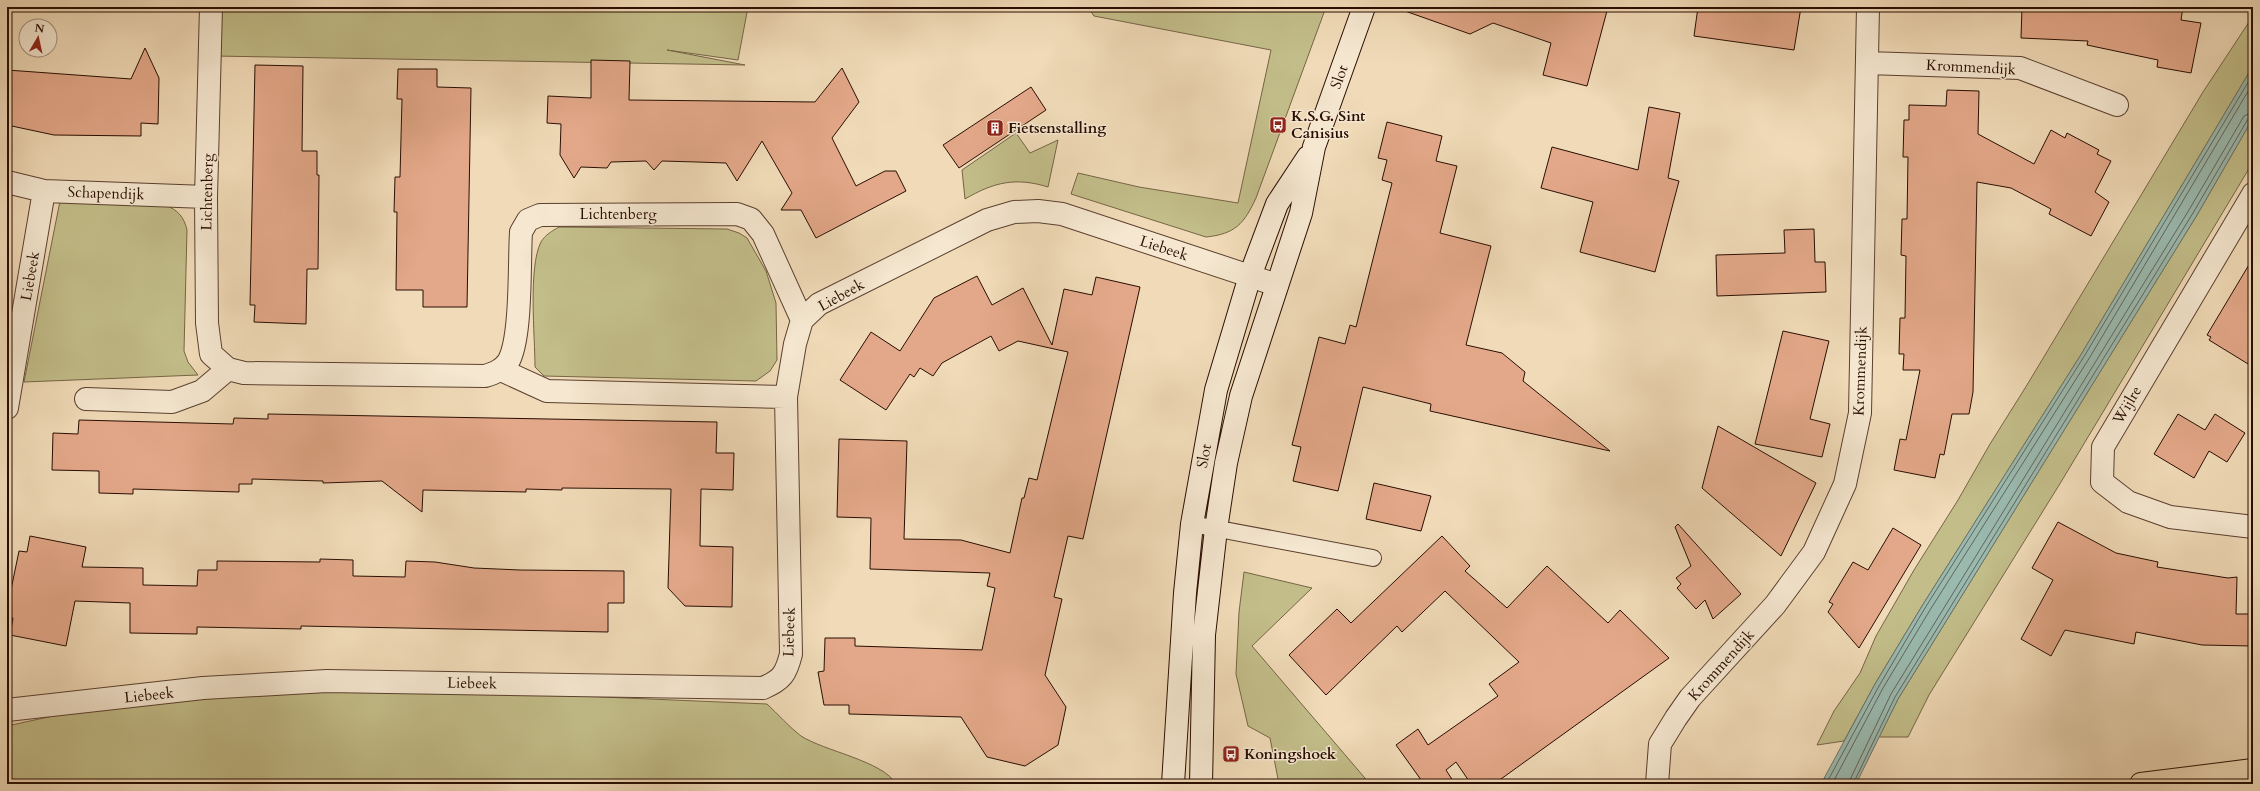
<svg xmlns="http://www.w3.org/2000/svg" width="2260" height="791" font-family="Cardo,serif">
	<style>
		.green { fill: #c2bd89; stroke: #766546 }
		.water { fill: #9abab0; stroke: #6d756a }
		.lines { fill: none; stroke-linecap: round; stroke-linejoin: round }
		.shore { stroke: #626459; stroke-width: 1 }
		.building { fill: #e3a889; stroke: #290d02 }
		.lane-casing { stroke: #5b402f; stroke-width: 18 }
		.street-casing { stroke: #5b402f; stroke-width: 24 }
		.secondary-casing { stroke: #290d02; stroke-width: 24 }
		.primary-casing { stroke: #290d02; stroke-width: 24 }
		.lane { stroke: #f5e7d0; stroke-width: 16 }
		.street { stroke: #f5e7d0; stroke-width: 22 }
		.secondary { stroke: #f5e7d0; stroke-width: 22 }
		.primary { stroke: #f0dab7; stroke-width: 22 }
		.labels { text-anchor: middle; stroke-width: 3; stroke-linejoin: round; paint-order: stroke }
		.street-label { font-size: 15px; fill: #290d02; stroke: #f5e7d0 }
		.poi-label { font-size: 15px; font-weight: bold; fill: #290d02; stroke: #f5e7d0; text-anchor: start }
	</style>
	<rect width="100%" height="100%" fill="#f0dab7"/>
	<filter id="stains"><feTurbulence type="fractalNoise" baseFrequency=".005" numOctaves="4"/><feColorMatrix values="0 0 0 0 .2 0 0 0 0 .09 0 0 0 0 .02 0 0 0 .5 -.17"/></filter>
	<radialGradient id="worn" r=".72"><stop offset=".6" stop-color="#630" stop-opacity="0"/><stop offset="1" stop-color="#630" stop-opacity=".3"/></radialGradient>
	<!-- green -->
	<path class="green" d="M 214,7 L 748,7 L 738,60 L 667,50 L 745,65 L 214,56 Z
		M 1088,7 L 1326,7 L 1256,198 C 1244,224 1235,234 1206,237 L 1071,194 L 1078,173 L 1139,187 L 1238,203 L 1271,50 L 1094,16 Z
		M 2253,16 L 2253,66 L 2082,353 L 1922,606 L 1875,684 L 1844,741 L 1817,745 L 1834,711 L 1860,673 L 1876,636 L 1914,570 L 1958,500 L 1990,444 L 2027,385 L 2203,92 Z
		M 2253,118 L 2253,162 L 2061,482 L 1929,695 L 1908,737 L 1879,737 L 1898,699 L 2197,215 Z
		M 1016,133 L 1030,153 L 1058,140 L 1048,187 C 1016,177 994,182 965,199 L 962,170 Z
		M 60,201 L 165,205 C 178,210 184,217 187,230 L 184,351 L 188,362 L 198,375 L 24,382 Z
		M 559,227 L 727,229 L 739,233 L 747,238 L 766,271 L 776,303 L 777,360 L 770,371 L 756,381 L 544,376 L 535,367 C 535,337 528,267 541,242 C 545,235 552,231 559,227 Z
		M 1244,572 L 1312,588 L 1252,646 L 1370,784 L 1279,784 L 1270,738 L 1248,726 L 1236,674 L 1239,612 Z
		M 366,687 L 767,704 C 778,714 789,727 801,736 C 824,751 883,761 896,784 L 7,784 L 7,726 L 99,706 Z"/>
	<!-- water -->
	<path class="water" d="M 2253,66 L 2253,118 L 2197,215 L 1898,699 L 1856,784 L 1821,784 L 1875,684 L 1922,606 L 2082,353 Z"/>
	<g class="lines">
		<!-- shore -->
		<path class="shore" d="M 1826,784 L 1879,686 L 1925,608 L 2085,355 L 2253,74
			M 1832,784 L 1883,688 L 1930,610 L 2090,357 L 2253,83
			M 1848,784 L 1891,694 L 2189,210 L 2244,116 L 2253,112
			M 1853,784 L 1895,697 L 2193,213 L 2248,119 L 2253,117"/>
	</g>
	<!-- building -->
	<path class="building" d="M 1405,7 L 1608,7 L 1587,86 L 1543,75 L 1551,43 L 1493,23 L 1470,34 L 1405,11 Z
		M 1698,7 L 1801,7 L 1794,50 L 1694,36 Z
		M 2022,7 L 2183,7 L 2181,20 L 2201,23 L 2191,73 L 2157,67 L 2158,60 L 2087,45 L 2088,41 L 2021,38 Z
		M 145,48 L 159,78 L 158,124 L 141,123 L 141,136 L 54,135 L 7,125 L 7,70 L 131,79 Z
		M 591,60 L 630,61 L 629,100 L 815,102 L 842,68 L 859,102 L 832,138 L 856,186 L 885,171 L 896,171 L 906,191 L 816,238 L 801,210 L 781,210 L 792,193 L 762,141 L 737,181 L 726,163 L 697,162 L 662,161 L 654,170 L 646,161 L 611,162 L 607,168 L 581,167 L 574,178 L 560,155 L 561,124 L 547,123 L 548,96 L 591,98 Z
		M 255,65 L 303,66 L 302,151 L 317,151 L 317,175 L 319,175 L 318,269 L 307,269 L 306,324 L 254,322 L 255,305 L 250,305 Z
		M 398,69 L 437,69 L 437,87 L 471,88 L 467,307 L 423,307 L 423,290 L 396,290 L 397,212 L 394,212 L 395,177 L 400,177 L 402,99 L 397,99 Z
		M 1031,87 L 1046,110 L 959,168 L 943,145 Z
		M 1947,90 L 1979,91 L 1978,134 L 2034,164 L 2051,130 L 2065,138 L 2067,133 L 2099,150 L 2097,154 L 2111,161 L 2095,192 L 2109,202 L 2091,236 L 2049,214 L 2051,209 L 2011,188 L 1977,182 L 1973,392 L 1969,414 L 1952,414 L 1944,455 L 1940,454 L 1935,478 L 1894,470 L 1900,439 L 1906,440 L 1920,370 L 1903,370 L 1904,354 L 1899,354 L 1900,318 L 1905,318 L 1906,256 L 1901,255 L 1902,219 L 1907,219 L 1908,157 L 1903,157 L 1904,120 L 1909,120 L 1909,105 L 1946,106 Z
		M 1649,107 L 1680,113 L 1668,178 L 1679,181 L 1655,272 L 1580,252 L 1593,202 L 1541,188 L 1552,147 L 1638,170 Z
		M 1387,122 L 1442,136 L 1436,161 L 1457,166 L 1440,233 L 1491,246 L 1466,345 L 1502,353 L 1525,372 L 1523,381 L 1610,451 L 1430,411 L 1431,404 L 1363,387 L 1338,491 L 1293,481 L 1301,447 L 1292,445 L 1319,337 L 1345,344 L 1350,325 L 1356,327 L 1392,183 L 1382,180 L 1387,160 L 1378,158 Z
		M 1814,229 L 1815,262 L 1825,262 L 1826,292 L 1717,296 L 1716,255 L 1785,253 L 1784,230 Z
		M 2253,258 L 2253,367 L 2209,340 L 2211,337 L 2207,335 Z
		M 977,276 L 992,305 L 1023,288 L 1052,345 L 1064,289 L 1092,295 L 1096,277 L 1140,287 L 1083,539 L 1068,536 L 1054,597 L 1062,599 L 1045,675 L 1066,707 L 1058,745 L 1025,766 L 987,757 L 961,717 L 849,714 L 849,705 L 824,705 L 818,672 L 824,671 L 825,638 L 855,638 L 855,646 L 982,650 L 995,588 L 987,586 L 990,573 L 870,569 L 871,518 L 837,517 L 839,439 L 907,441 L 904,539 L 961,540 L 1010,553 L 1022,498 L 1024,498 L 1029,478 L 1037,480 L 1068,352 L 1018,341 L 999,351 L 991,336 L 942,363 L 933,376 L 920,368 L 914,377 L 910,374 L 886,410 L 840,380 L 871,332 L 900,351 L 934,298 Z
		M 1783,331 L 1829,341 L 1810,419 L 1830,424 L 1822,457 L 1755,444 Z
		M 268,414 L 717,422 L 716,453 L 734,453 L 733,490 L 701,489 L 700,546 L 733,547 L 732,607 L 685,606 L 668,588 L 671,489 L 562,488 L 562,490 L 526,489 L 526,492 L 423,490 L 422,512 L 382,481 L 323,483 L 323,481 L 252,479 L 252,484 L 239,484 L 239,492 L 133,489 L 133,494 L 99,493 L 99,471 L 52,470 L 53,433 L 78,434 L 79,420 L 233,424 L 234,418 L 268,419 Z
		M 2178,414 L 2205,430 L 2215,414 L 2245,433 L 2227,462 L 2209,451 L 2194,478 L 2154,454 Z
		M 1718,426 L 1816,483 L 1781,556 L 1702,488 Z
		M 1374,483 L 1431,496 L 1421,531 L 1366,519 Z
		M 2058,522 L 2116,553 L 2158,562 L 2157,567 L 2228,578 L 2237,577 L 2236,614 L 2252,614 L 2252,646 L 2202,645 L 2136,632 L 2134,644 L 2065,630 L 2051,656 L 2021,639 L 2053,580 L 2032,568 Z
		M 1678,524 L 1741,594 L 1713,619 L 1705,600 L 1696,609 L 1677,588 L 1681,584 L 1676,578 L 1691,566 L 1675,527 Z
		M 1893,528 L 1921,545 L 1859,648 L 1828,612 L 1833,604 L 1829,602 L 1853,562 L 1868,570 Z
		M 30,536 L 86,547 L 82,567 L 143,568 L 143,585 L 197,586 L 198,570 L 217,570 L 217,561 L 320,562 L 320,559 L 353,560 L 353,576 L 405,577 L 406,561 L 435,562 L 474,568 L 520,570 L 624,571 L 624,603 L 608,603 L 608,632 L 301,626 L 301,629 L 197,627 L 197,634 L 130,633 L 130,603 L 75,601 L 66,646 L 10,635 L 13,618 L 7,617 L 7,609 L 19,551 L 27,552 Z
		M 1442,536 L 1470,566 L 1465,571 L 1507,608 L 1547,566 L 1608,623 L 1620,610 L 1669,658 L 1494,784 L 1471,784 L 1456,762 L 1446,770 L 1455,784 L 1424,784 L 1396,745 L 1418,729 L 1428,745 L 1498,696 L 1489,684 L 1519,662 L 1445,591 L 1402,632 L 1397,626 L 1326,695 L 1289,655 L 1337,609 L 1351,623 Z"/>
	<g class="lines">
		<defs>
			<path id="lane" d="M 1192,524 L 1373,558"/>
			<path id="street" d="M 211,7 L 206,197 L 207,323 L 211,354 L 228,369 L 244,373 L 485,376 C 495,373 502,370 508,362 C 522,339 519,262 521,232 L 528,220 L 540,215 L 737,214 L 751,219 L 763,234 L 802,320
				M 1867,63 L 2020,68 L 2117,105
				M 7,182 L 44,191 L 206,197
				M 2253,194 L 2103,447 L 2102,482 L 2128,502 L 2170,517 L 2253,527
				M 501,370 L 547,391 L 786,397
				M 86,399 L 172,402 L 202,391 L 228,369
				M 7,408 L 44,191
				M 7,710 L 203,688 L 327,681 L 763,688 C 782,680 786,674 791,654 L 786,397 L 795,344 L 802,320 L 819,304 L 987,220 L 1014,212 L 1038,211 L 1062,214 L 1277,285
				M 1657,784 L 1660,744 L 1676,718 L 1690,698 L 1775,605 L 1814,552 L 1845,484 L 1860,413 L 1868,7"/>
			<path id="secondary" d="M 1173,784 L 1185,593 L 1192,524 L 1216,390 L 1250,276 L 1277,204 L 1308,157
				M 1201,784 L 1204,635 L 1216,529 L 1226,463 L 1241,396 L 1301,213 L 1314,147 L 1364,7"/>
			<path id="primary" d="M 2141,784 L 2253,770"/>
		</defs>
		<!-- lane casing -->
		<use href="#lane" class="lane-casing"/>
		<!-- street casing -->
		<use href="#street" class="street-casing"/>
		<!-- secondary casing -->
		<use href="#secondary" class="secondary-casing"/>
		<!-- primary casing -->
		<use href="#primary" class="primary-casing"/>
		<!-- lane -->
		<use href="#lane" class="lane"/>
		<!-- street -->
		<use href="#street" class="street"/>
		<!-- secondary -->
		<use href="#secondary" class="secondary"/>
		<!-- primary -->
		<use href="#primary" class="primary"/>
	</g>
	<!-- icons -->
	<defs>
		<symbol id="bus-square" viewBox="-11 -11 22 22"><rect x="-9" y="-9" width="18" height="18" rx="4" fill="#8f2418" stroke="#f5e7d0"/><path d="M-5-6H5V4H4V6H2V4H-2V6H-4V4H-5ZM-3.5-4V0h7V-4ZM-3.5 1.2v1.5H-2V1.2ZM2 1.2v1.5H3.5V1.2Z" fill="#fff"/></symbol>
		<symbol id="building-square" viewBox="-11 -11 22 22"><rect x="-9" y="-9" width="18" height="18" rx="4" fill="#8f2418" stroke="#f5e7d0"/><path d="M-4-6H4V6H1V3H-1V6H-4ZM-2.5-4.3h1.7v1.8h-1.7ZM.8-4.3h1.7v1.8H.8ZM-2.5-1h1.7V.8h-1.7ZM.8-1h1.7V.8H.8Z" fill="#fff"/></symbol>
	</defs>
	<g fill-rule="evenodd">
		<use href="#bus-square" x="1268" y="115" width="20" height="20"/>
		<use href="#building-square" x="985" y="118" width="20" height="20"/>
		<use href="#bus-square" x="1221" y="744" width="20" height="20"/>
	</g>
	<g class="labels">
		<!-- street labels -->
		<g class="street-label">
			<text transform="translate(1971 67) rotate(3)" y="5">Krommendijk</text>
			<text transform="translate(1339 77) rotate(-70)" y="5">Slot</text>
			<text transform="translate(207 192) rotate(-89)" y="5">Lichtenberg</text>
			<text transform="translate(106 193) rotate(2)" y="5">Schapendijk</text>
			<text x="618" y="219">Lichtenberg</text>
			<text transform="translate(1164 248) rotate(18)" y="5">Liebeek</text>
			<text transform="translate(30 276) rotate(-80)" y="5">Liebeek</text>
			<text transform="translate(841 295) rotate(-29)" y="5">Liebeek</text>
			<text transform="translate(1860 371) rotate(-88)" y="5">Krommendijk</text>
			<text transform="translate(2127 405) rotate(-59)" y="5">Wijlre</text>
			<text transform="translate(1204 456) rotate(-79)" y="5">Slot</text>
			<text transform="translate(789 632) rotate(-88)" y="5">Liebeek</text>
			<text transform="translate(1721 665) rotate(-48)" y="5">Krommendijk</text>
			<text transform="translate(472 683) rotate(1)" y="5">Liebeek</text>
			<text transform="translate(149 695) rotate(-6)" y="5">Liebeek</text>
		</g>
		<!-- poi labels -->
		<g class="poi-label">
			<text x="1291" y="121">K.S.G. Sint<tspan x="1291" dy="17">Canisius</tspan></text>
			<text x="1008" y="133">Fietsenstalling</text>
			<text x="1244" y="759">Koningshoek</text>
		</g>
	</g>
	<!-- margin -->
	<rect width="2260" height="791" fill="none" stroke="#f0dab7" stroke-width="24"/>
	<rect x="8" y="8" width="2244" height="775" fill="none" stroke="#290d02" stroke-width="2"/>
	<rect x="12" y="12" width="2236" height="767" fill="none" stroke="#290d02"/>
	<!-- north arrow -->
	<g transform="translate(38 38) rotate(9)"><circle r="19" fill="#f5e7d0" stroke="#a3907e"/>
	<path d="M0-3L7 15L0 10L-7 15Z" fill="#8f2418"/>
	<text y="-6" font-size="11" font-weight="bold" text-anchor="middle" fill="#290d02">N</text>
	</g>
	<rect width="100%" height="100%" filter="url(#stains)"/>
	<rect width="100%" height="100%" fill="url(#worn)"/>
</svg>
